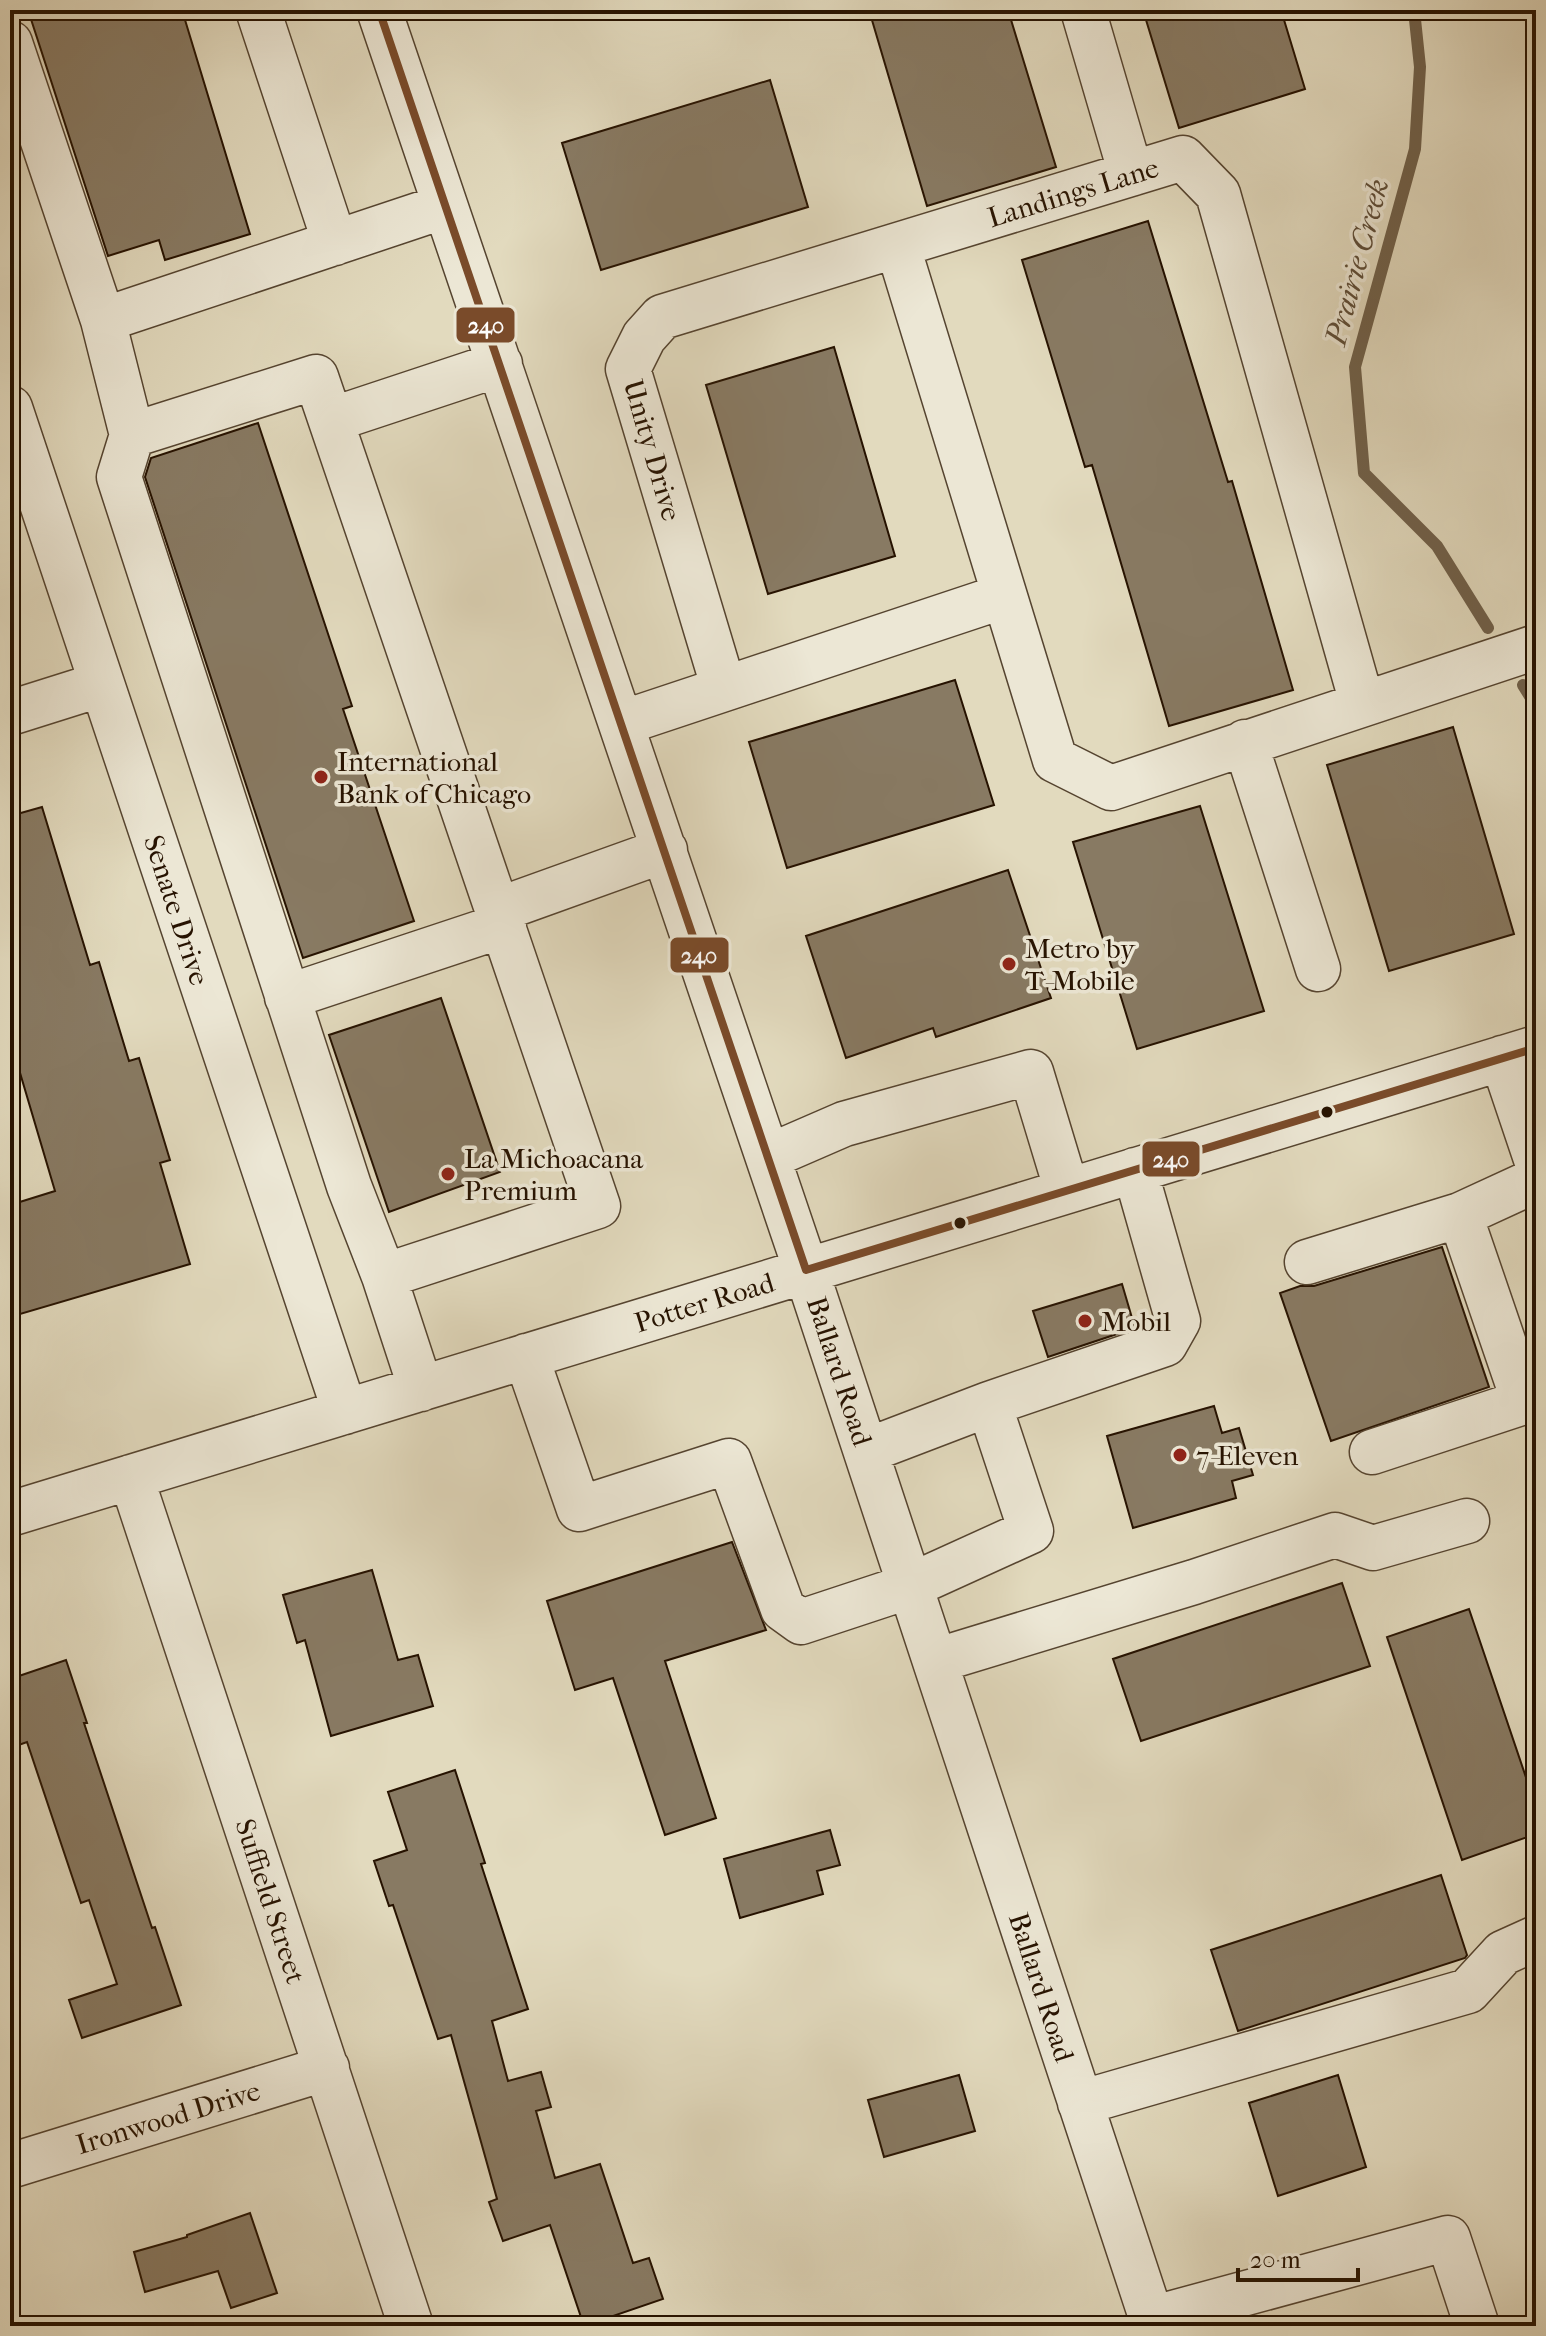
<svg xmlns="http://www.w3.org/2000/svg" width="1546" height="2336" font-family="'IM FELL French Canon',serif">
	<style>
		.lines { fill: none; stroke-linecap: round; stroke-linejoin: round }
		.stream { stroke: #70614b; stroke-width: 12 }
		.building { fill: #887a63; stroke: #261200; stroke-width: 2 }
		.minor-casing { stroke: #554430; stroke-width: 47 }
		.minor { stroke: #ece7d5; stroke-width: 44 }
		.bus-1-casing { stroke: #ece7d5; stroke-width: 14 }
		.bus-1 { stroke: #7a4b2a; stroke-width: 8 }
		.poi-dot { fill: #8f2418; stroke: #ece7d5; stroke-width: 3 }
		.bus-dot { fill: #261200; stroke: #ece7d5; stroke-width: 3 }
		.labels { text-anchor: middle; stroke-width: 7; stroke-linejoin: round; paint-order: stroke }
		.street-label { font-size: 28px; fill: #261200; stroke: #ece7d5 }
		.poi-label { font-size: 28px; fill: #261200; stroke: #ece7d5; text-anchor: start }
		.water-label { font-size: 30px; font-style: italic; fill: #5e4d38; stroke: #ece7d5 }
		.line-badge { stroke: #ece7d5; stroke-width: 3 }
		.badge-label { font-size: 22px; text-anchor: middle; font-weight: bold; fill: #fff }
	</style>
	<rect width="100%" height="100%" fill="#e2dabe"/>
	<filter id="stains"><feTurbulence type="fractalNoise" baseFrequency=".0025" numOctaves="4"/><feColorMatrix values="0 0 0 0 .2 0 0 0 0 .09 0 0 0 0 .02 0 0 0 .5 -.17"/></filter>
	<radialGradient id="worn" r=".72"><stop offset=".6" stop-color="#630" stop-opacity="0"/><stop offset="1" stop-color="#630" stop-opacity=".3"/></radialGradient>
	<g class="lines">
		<!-- stream -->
		<path class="stream" d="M 1414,10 L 1420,67 L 1415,149 L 1355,367 L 1364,473 L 1437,546 L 1488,628
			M 1523,685 L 1536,706"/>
	</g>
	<!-- building -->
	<path class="building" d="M 28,10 L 182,10 L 250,234 L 165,260 L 159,240 L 108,256 Z
		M 869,10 L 1008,10 L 1056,167 L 927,206 Z
		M 1143,10 L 1281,10 L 1305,89 L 1179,128 Z
		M 770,80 L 808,207 L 601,270 L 562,143 Z
		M 1148,221 L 1228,482 L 1232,481 L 1293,690 L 1169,726 L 1092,465 L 1085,467 L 1022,260 Z
		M 834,347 L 895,556 L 768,594 L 706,385 Z
		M 258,423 L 352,706 L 343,709 L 414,921 L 303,958 L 145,477 L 151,458 Z
		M 955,680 L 994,805 L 787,868 L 749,742 Z
		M 1453,727 L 1514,934 L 1389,971 L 1327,765 Z
		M 1200,806 L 1264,1011 L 1137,1049 L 1073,842 Z
		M 42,807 L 90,965 L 99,962 L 129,1061 L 139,1058 L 170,1160 L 160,1163 L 190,1264 L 10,1317 L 10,1205 L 55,1191 L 10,1039 L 10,816 Z
		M 1008,870 L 1051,998 L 936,1037 L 933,1028 L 846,1058 L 806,936 Z
		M 441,998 L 500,1172 L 389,1212 L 329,1035 Z
		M 1442,1247 L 1489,1387 L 1331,1441 L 1280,1293 L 1300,1286 L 1314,1286 Z
		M 1122,1284 L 1135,1328 L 1048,1357 L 1033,1311 Z
		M 1214,1406 L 1222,1433 L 1239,1428 L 1253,1475 L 1232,1481 L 1236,1498 L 1133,1528 L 1107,1436 Z
		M 732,1542 L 766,1630 L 665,1661 L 716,1818 L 665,1835 L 613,1678 L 575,1690 L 547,1601 Z
		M 372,1570 L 398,1660 L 418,1655 L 433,1706 L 331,1736 L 305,1640 L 297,1643 L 283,1595 Z
		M 1342,1583 L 1370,1666 L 1141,1741 L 1113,1659 Z
		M 1469,1609 L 1536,1807 L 1536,1834 L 1462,1860 L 1387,1637 Z
		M 66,1660 L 87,1723 L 84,1723 L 152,1928 L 155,1927 L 181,2005 L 82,2038 L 69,2000 L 117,1984 L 89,1900 L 81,1903 L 27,1742 L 10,1748 L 10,1679 Z
		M 455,1770 L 485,1863 L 481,1864 L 528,2009 L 492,2021 L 508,2081 L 541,2072 L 551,2107 L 536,2111 L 555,2178 L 600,2164 L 633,2263 L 649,2258 L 663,2299 L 584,2326 L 550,2225 L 503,2241 L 489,2202 L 497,2199 L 451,2035 L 438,2039 L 393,1905 L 389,1906 L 374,1861 L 407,1850 L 388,1792 Z
		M 830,1830 L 840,1865 L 817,1871 L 823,1894 L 740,1918 L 724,1859 Z
		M 1441,1875 L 1467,1955 L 1465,1958 L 1238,2031 L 1211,1950 Z
		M 959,2075 L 975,2131 L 884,2157 L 868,2100 Z
		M 1338,2075 L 1366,2167 L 1278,2196 L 1249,2103 Z
		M 250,2213 L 277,2293 L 231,2308 L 218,2271 L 145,2292 L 134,2252 L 187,2237 L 187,2235 Z"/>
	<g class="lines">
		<defs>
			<path id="minor" d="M 258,10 L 335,243
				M 379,10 L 806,1270 L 1154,2326
				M 1083,10 L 1131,174
				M 10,43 L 103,320
				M 898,247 L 1055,760 L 1111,788 L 1536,647
				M 10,408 L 345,1412
				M 331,420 L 500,364
				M 132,435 L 119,477 L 349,1186 L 384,1276
				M 724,689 L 628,369 L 644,337 L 662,317 L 1183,158 L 1218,194 L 1362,703
				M 10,713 L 102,684
				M 622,723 L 1004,596
				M 1245,742 L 1318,969
				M 498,910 L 665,850
				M 287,997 L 504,925
				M 1502,1058 L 1536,1159
				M 768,1157 L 844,1124 L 1031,1072 L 1067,1191
				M 1536,1180 L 1460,1215 L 1524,1402 L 1536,1400
				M 1307,1262 L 1460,1215
				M 526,1356 L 579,1509 L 729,1461 L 783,1609 L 801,1622 L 910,1586 L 1031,1531 L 989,1404 L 1165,1344 L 1178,1321 L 1135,1170
				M 421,1389 L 384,1276 L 598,1206 L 316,377 L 132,435 L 103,320 L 445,206
				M 866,1451 L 989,1404
				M 1372,1452 L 1524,1402
				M 131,1477 L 411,2326
				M 10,1514 L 1536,1048
				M 935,1661 L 1194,1582 L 1335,1535 L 1373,1548 L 1467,1521
				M 1080,2103 L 1468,1991 L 1503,1953 L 1536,1938
				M 10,2166 L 327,2068
				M 1151,2319 L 1448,2238 L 1477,2326"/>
		</defs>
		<!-- minor casing -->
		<use href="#minor" class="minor-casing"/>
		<!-- minor -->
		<use href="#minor" class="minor"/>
		<defs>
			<path id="bus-1" d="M 379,10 L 806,1270
				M 806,1270 L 1536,1048"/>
		</defs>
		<!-- bus-1 casing -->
		<use href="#bus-1" class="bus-1-casing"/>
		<!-- bus-1 -->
		<use href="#bus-1" class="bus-1"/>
	</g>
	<!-- markers -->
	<g class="poi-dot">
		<circle cx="321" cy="777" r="8"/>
		<circle cx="1009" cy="964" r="8"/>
		<circle cx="448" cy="1174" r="8"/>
		<circle cx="1085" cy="1321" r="8"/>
		<circle cx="1180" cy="1455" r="8"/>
	</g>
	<g class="bus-dot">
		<circle cx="1327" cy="1112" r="7"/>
		<circle cx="960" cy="1223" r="7"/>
	</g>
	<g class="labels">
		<!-- street labels -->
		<g class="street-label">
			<text transform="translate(1073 192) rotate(-17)" y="10">Landings Lane</text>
			<text transform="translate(653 450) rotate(74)" y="10">Unity Drive</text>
			<text transform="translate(177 910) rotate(72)" y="10">Senate Drive</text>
			<text transform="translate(704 1302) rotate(-17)" y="10">Potter Road</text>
			<text transform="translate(840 1371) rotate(72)" y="10">Ballard Road</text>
			<text transform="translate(271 1901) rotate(72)" y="10">Suffield Street</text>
			<text transform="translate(1042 1987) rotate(72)" y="10">Ballard Road</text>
			<text transform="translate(168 2117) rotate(-17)" y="10">Ironwood Drive</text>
		</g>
		<!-- poi labels -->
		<g class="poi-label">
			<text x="337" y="771">International<tspan x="337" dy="32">Bank of Chicago</tspan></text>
			<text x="1025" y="958">Metro by<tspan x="1025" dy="32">T-Mobile</tspan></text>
			<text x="464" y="1168">La Michoacana<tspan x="464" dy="32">Premium</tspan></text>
			<text x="1101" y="1331">Mobil</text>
			<text x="1196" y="1465">7-Eleven</text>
		</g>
		<!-- water labels -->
		<g class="water-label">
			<text transform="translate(1357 262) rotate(-75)" y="10">Prairie Creek</text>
		</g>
	</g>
	<g class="line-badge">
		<rect x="455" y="306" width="61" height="38" rx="8" fill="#7a4b2a"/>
		<rect x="669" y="936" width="61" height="38" rx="8" fill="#7a4b2a"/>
		<rect x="1141" y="1140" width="60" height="38" rx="8" fill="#7a4b2a"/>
	</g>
	<g class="badge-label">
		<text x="486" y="333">240</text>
		<text x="699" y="963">240</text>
		<text x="1171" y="1167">240</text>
	</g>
	<!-- margin -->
	<rect width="1546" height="2336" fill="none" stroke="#e2dabe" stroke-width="40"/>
	<rect x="12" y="12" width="1522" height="2312" fill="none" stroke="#261200" stroke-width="4"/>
	<rect x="20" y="20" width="1506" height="2296" fill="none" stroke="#261200" stroke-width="2"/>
	<!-- scale -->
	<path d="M1238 2268v12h120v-12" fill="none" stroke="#261200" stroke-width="4"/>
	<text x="1250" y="2268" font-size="24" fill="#261200" stroke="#ece7d5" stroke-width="6" paint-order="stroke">20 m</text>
	<rect width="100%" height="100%" filter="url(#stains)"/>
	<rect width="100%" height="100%" fill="url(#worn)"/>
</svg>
